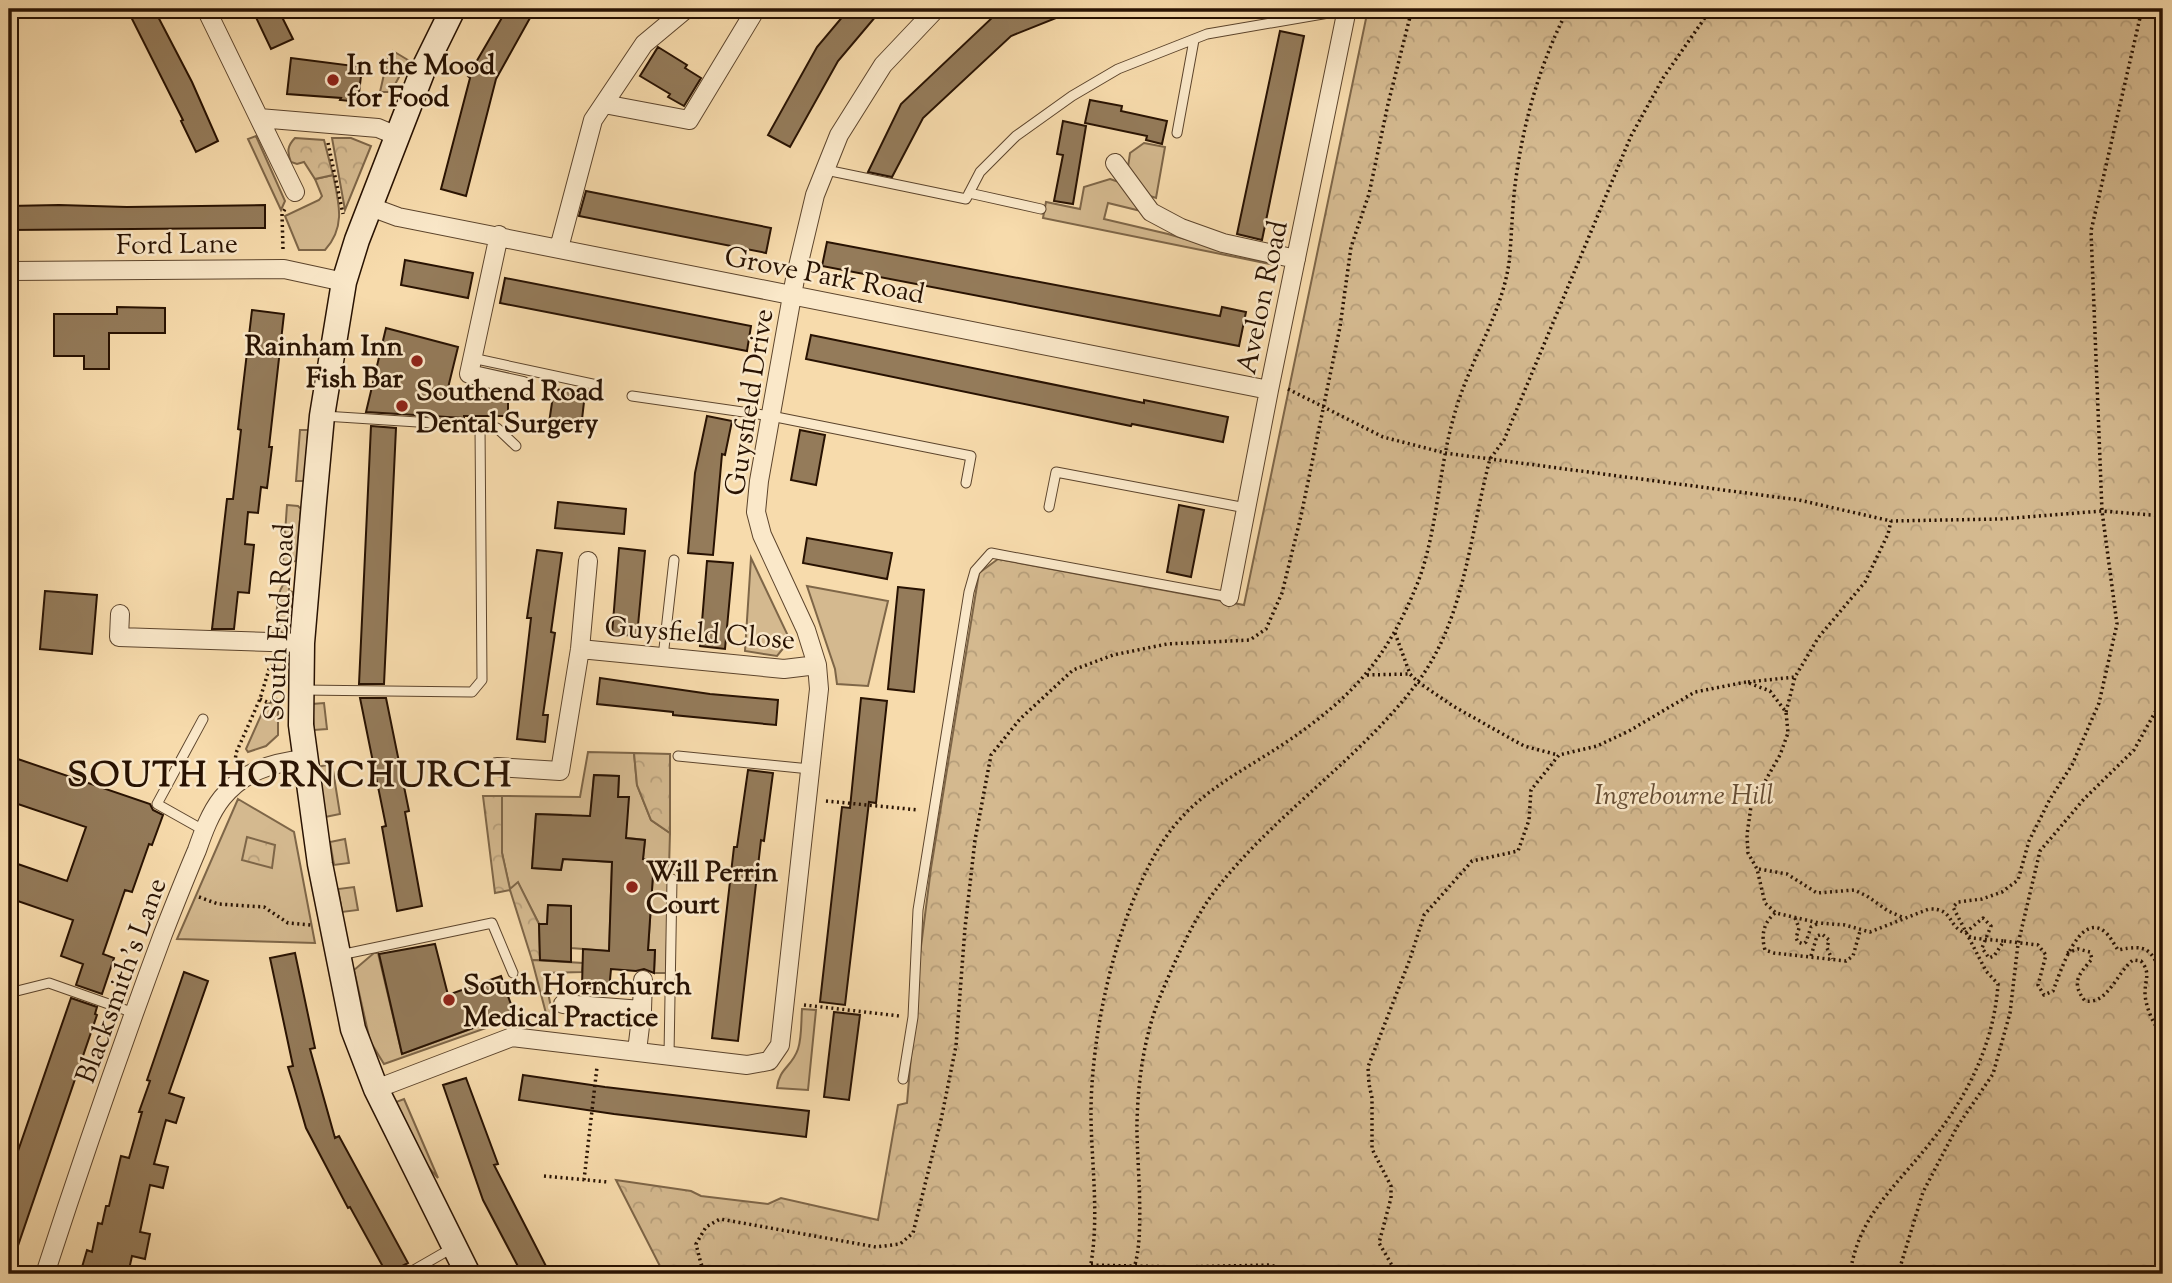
<svg xmlns="http://www.w3.org/2000/svg" width="2172" height="1283" font-family="'Sorts Mill Goudy',serif">
	<style>
		.grass { fill: #d4b98f; stroke: #7e6648; stroke-width: 2 }
		.forest { fill: url(#forest-crowns); stroke: #7e6648; stroke-width: 2 }
		.building { fill: #947b5a; stroke: #281202; stroke-width: 2 }
		.lines { fill: none; stroke-linecap: round; stroke-linejoin: round }
		.lane-casing { stroke: #5c442c; stroke-width: 11 }
		.street-casing { stroke: #5c442c; stroke-width: 20 }
		.secondary-casing { stroke: #281202; stroke-width: 27 }
		.path { stroke: #281202; stroke-width: 3.5; stroke-dasharray: 2 3.5; stroke-linecap: butt }
		.lane { stroke: #fae8c9; stroke-width: 9 }
		.street { stroke: #fae8c9; stroke-width: 18 }
		.secondary { stroke: #fae8c9; stroke-width: 24 }
		.poi-dot { fill: #8f2418; stroke: #fae8c9; stroke-width: 2.5 }
		.labels { text-anchor: middle; stroke-width: 5; stroke-linejoin: round; paint-order: stroke }
		.poi-label { font-size: 28px; font-weight: bold; fill: #281202; stroke: #fae8c9; text-anchor: start }
		.street-label { font-size: 28px; fill: #281202; stroke: #fae8c9 }
		.park-label { font-size: 28px; font-style: italic; fill: #644c33; stroke: #fae8c9 }
		.district-label { font-size: 35px; font-weight: bold; letter-spacing: 2px; fill: #281202; stroke: #fae8c9 }
	</style>
	<defs>
		<pattern id="forest-crowns" width="20" height="18" patternUnits="userSpaceOnUse" patternTransform="scale(1.75)"><rect width="20" height="18" fill="#d4b98f"/><path d="M2 6a3 3 0 1 1 6 0M12 15a3 3 0 1 1 6 0" fill="none" stroke="#b69e7a"/></pattern>
	</defs>
	<rect width="100%" height="100%" fill="#f7dbac"/>
	<filter id="stains"><feTurbulence type="fractalNoise" baseFrequency=".00286" numOctaves="4"/><feColorMatrix values="0 0 0 0 .2 0 0 0 0 .09 0 0 0 0 .02 0 0 0 .5 -.17"/></filter>
	<radialGradient id="worn" r=".72"><stop offset=".6" stop-color="#630" stop-opacity="0"/><stop offset="1" stop-color="#630" stop-opacity=".3"/></radialGradient>
	<!-- grass -->
	<path class="grass" d="M 393,51 L 408,60 L 391,92 L 380,92 L 387,61 Z
		M 256,136 L 285,201 L 281,210 L 248,139 Z
		M 1144,143 L 1165,147 L 1156,198 L 1150,196 L 1128,167 L 1130,153 Z
		M 333,175 C 339,203 346,227 325,250 L 299,250 L 285,216 L 319,200 L 322,196 L 315,179 Z
		M 1110,179 L 1119,182 L 1141,211 L 1108,203 L 1104,219 L 1168,234 L 1275,265 L 1043,218 L 1046,202 L 1080,209 L 1084,187 Z
		M 300,430 L 308,430 L 305,481 L 296,481 Z
		M 287,505 L 298,506 L 301,509 L 296,561 L 283,562 Z
		M 751,558 L 790,640 L 777,656 L 745,651 Z
		M 289,584 L 289,591 L 293,592 L 290,634 L 282,633 C 275,621 275,597 283,585 Z
		M 807,586 L 888,601 L 868,686 L 837,684 L 835,669 Z
		M 278,701 L 278,735 L 266,746 L 248,752 L 246,749 L 266,704 Z
		M 324,703 L 327,729 L 314,730 L 312,704 Z
		M 588,752 L 634,753 L 637,785 L 651,820 L 670,833 L 666,973 L 654,973 L 655,951 L 648,950 L 654,860 L 643,859 L 645,840 L 618,837 L 628,797 L 618,797 L 619,776 L 594,775 L 589,835 L 571,815 L 536,814 L 532,868 L 561,870 L 563,859 L 612,862 L 609,951 L 571,948 L 571,906 L 548,905 L 547,924 L 539,924 L 518,883 L 510,890 L 502,853 L 502,796 L 580,797 Z
		M 332,764 L 340,814 L 325,817 L 317,767 Z
		M 238,799 L 294,832 L 315,943 L 177,939 Z
		M 345,839 L 349,863 L 334,865 L 330,842 Z
		M 354,887 L 358,910 L 342,912 L 338,889 Z
		M 374,953 L 378,953 L 402,1054 L 504,1017 L 506,1021 L 384,1064 L 370,1041 L 354,970 Z
		M 532,960 L 583,963 L 582,972 L 544,973 L 554,1022 L 548,1021 Z
		M 802,1009 L 816,1010 L 808,1090 L 777,1088 C 779,1068 792,1067 798,1049 C 802,1037 801,1022 802,1009 Z
		M 404,1099 L 438,1178 C 417,1156 407,1129 396,1102 Z"/>
	<!-- forest -->
	<path class="forest" d="M 1368,9 L 2163,9 L 2163,1274 L 664,1274 L 616,1180 L 691,1191 L 701,1196 L 768,1204 L 781,1198 L 878,1220 L 898,1105 L 907,1103 L 919,962 L 931,868 L 979,573 L 998,559 L 1244,605 Z
		M 295,138 L 324,140 L 333,175 L 315,179 L 304,162 L 297,164 L 291,162 C 287,152 287,146 295,138 Z
		M 332,138 L 351,138 L 371,146 L 345,210 Z
		M 634,753 L 670,754 L 670,833 L 651,820 L 637,785 Z
		M 483,796 L 502,796 L 502,853 L 510,889 L 518,882 L 539,924 L 540,960 L 532,960 L 510,890 L 495,893 Z
		M 247,837 L 275,845 L 272,868 L 242,860 Z"/>
	<!-- building -->
	<path class="building" d="M 127,9 L 154,9 L 192,82 L 218,141 L 196,152 L 181,121 L 183,120 Z
		M 252,9 L 278,9 L 293,39 L 271,49 Z
		M 507,9 L 535,9 L 496,79 L 466,196 L 441,189 L 470,78 L 468,76 Z
		M 849,9 L 882,9 L 838,61 L 790,147 L 768,135 L 817,47 Z
		M 1010,9 L 1076,10 L 1011,36 L 923,118 L 892,177 L 868,172 L 901,104 L 996,14 Z
		M 1280,31 L 1304,36 L 1262,240 L 1237,234 Z
		M 658,47 L 687,65 L 685,68 L 701,78 L 684,106 L 668,97 L 670,94 L 640,76 Z
		M 291,58 L 362,67 L 358,102 L 340,100 L 341,98 L 287,94 Z
		M 1090,100 L 1122,106 L 1121,111 L 1167,121 L 1162,144 L 1146,140 L 1147,136 L 1085,123 Z
		M 1063,121 L 1086,126 L 1073,204 L 1054,201 L 1063,155 L 1057,154 Z
		M 586,191 L 771,228 L 766,253 L 579,216 Z
		M 59,205 L 127,207 L 265,205 L 265,228 L 9,230 L 9,206 Z
		M 827,242 L 1220,316 L 1222,307 L 1246,312 L 1239,346 L 822,266 Z
		M 405,260 L 473,273 L 468,298 L 401,285 Z
		M 505,278 L 751,326 L 747,351 L 500,303 Z
		M 117,307 L 165,308 L 165,333 L 109,333 L 109,369 L 84,369 L 84,356 L 54,356 L 54,314 L 117,314 Z
		M 252,310 L 284,314 L 269,447 L 272,447 L 267,488 L 261,487 L 258,513 L 248,512 L 245,544 L 254,545 L 249,593 L 238,592 L 234,629 L 212,629 L 227,499 L 233,499 L 241,430 L 238,429 Z
		M 386,328 L 458,347 L 446,396 L 508,397 L 508,416 L 464,416 L 464,418 L 366,412 Z
		M 811,335 L 1144,403 L 1144,400 L 1228,417 L 1223,442 L 1132,424 L 1131,426 L 806,359 Z
		M 554,389 L 585,393 L 581,428 L 549,423 Z
		M 707,416 L 732,421 L 725,455 L 722,454 L 713,555 L 688,553 L 695,473 Z
		M 371,426 L 396,428 L 384,684 L 359,684 Z
		M 800,430 L 825,435 L 816,485 L 791,480 Z
		M 558,502 L 626,509 L 624,534 L 555,528 Z
		M 1179,505 L 1204,510 L 1191,577 L 1167,572 Z
		M 807,538 L 892,553 L 887,579 L 803,563 Z
		M 619,548 L 645,551 L 637,636 L 612,634 Z
		M 537,550 L 562,553 L 551,632 L 555,633 L 543,715 L 548,715 L 545,742 L 517,739 L 531,618 L 527,618 Z
		M 707,561 L 733,563 L 725,649 L 700,646 Z
		M 898,587 L 924,590 L 914,692 L 888,689 Z
		M 45,591 L 97,595 L 92,654 L 40,649 Z
		M 600,678 L 710,694 L 778,700 L 776,725 L 673,715 L 673,712 L 597,704 Z
		M 360,698 L 386,698 L 409,811 L 405,812 L 422,906 L 397,911 L 382,827 L 386,826 Z
		M 861,698 L 887,701 L 876,803 L 869,802 L 845,1005 L 820,1002 L 842,807 L 850,808 Z
		M 9,756 L 150,804 L 153,810 L 163,815 L 152,845 L 149,844 L 132,892 L 125,890 L 103,954 L 114,958 L 102,994 L 76,985 L 83,964 L 61,956 L 73,920 L 9,898 L 9,861 L 67,881 L 86,827 L 9,801 Z
		M 748,770 L 773,773 L 764,841 L 761,840 L 738,1041 L 712,1038 L 734,847 L 737,847 Z
		M 594,775 L 619,776 L 618,797 L 629,797 L 626,838 L 645,840 L 643,859 L 654,860 L 648,950 L 655,950 L 654,973 L 644,969 L 636,971 L 611,969 L 609,991 L 582,987 L 583,949 L 609,951 L 612,862 L 563,859 L 561,870 L 532,868 L 536,814 L 590,816 Z
		M 548,905 L 571,906 L 571,962 L 540,960 L 539,924 L 547,924 Z
		M 435,944 L 448,995 L 501,976 L 514,1013 L 402,1054 L 379,954 Z
		M 295,953 L 315,1048 L 310,1049 L 335,1138 L 339,1136 L 408,1263 L 387,1274 L 350,1207 L 348,1208 L 306,1128 L 293,1083 L 288,1067 L 293,1066 L 270,958 Z
		M 184,972 L 208,981 L 169,1093 L 184,1098 L 176,1123 L 166,1120 L 154,1164 L 168,1167 L 163,1188 L 150,1185 L 140,1232 L 150,1234 L 145,1259 L 132,1256 L 128,1274 L 80,1274 L 87,1250 L 92,1252 L 98,1223 L 102,1224 L 106,1206 L 109,1206 L 121,1156 L 129,1158 L 142,1112 L 139,1112 L 150,1081 L 147,1080 Z
		M 71,998 L 97,1007 L 95,1014 L 97,1015 L 11,1266 L 9,1265 L 9,1177 Z
		M 834,1012 L 860,1015 L 849,1100 L 824,1097 Z
		M 523,1075 L 605,1087 L 809,1111 L 806,1137 L 614,1114 L 519,1100 Z
		M 466,1078 L 498,1164 L 494,1165 L 550,1274 L 522,1274 L 483,1200 L 443,1085 Z"/>
	<g class="lines">
		<defs>
			<path id="lane" d="M 1177,133 L 1194,40
				M 826,170 L 966,199 L 980,172 L 1016,136 L 1072,96 L 1118,69 L 1207,34 L 1346,10
				M 969,193 L 1041,209
				M 472,358 L 597,385
				M 632,396 L 771,416 L 971,456 L 966,483
				M 480,426 L 497,428 L 516,446
				M 1049,507 L 1056,472 L 1246,508
				M 663,657 L 674,560
				M 302,690 L 472,692 L 482,680 L 480,426 L 324,416
				M 203,719 L 157,804 L 205,831
				M 678,756 L 810,769
				M 340,955 L 492,923 L 513,973
				M 9,993 L 49,983 L 134,1013
				M 669,1055 L 672,879
				M 903,1079 L 913,1017 L 918,910 L 969,592 L 975,571 L 991,553 L 1229,597
				M 407,1274 L 454,1247"/>
			<path id="street" d="M 206,9 L 259,118 L 378,128 L 397,136
				M 604,104 L 689,120 L 756,9
				M 259,118 L 295,192
				M 1115,163 L 1151,212 L 1181,228 L 1223,243 L 1296,259
				M 371,207 L 398,217 L 1269,390
				M 499,235 L 469,374 L 523,386
				M 559,248 L 593,120 L 644,44 L 686,9
				M 9,271 L 284,269 L 344,282
				M 1229,597 L 1269,390 L 1347,9
				M 120,614 L 119,637 L 302,643
				M 580,649 L 784,669 L 817,665
				M 497,767 L 560,771 L 580,649 L 588,561
				M 563,1004 L 642,1010 L 637,1051
				M 642,1010 L 643,980
				M 376,1089 L 512,1037 L 747,1065 L 769,1061 L 780,1045 L 819,689 L 817,665 L 806,630 L 762,535 L 756,512 L 759,481 L 795,279 L 815,195 L 839,135 L 883,65 L 936,9
				M 45,1274 C 82,1160 121,1047 163,934 C 174,906 185,878 197,850 C 203,833 210,813 222,798 C 244,771 271,763 305,759"/>
			<path id="secondary" d="M 453,9 L 423,70 L 357,240 L 344,282 L 322,416 L 314,502 L 302,643 L 301,725 L 320,864 L 353,1029 L 376,1089 L 468,1274"/>
		</defs>
		<!-- lane casing -->
		<use href="#lane" class="lane-casing"/>
		<!-- street casing -->
		<use href="#street" class="street-casing"/>
		<!-- secondary casing -->
		<use href="#secondary" class="secondary-casing"/>
		<!-- path -->
		<path class="path" d="M 328,143 L 343,214
			M 283,249 L 282,214 L 285,209
			M 1288,389 L 1383,437 L 1445,453 L 1799,500 L 1891,521 L 2001,519 L 2102,511 L 2163,516
			M 1395,633 L 1410,674 L 1418,682 L 1453,706 L 1524,746 L 1558,755
			M 1367,675 L 1410,674
			M 1748,682 L 1795,677
			M 260,699 L 267,702 L 279,699
			M 1786,712 L 1795,677 L 1818,638 L 1865,582 L 1888,534 L 1891,521
			M 235,763 L 236,753 L 260,699 L 270,666 L 278,666
			M 826,801 L 919,810
			M 1759,869 L 1787,874 L 1817,893 L 1854,890 L 1867,896 L 1888,911 L 1902,917
			M 199,897 L 218,904 L 264,907 L 288,923 L 311,925
			M 1775,913 C 1763,923 1761,936 1765,950 L 1774,953 L 1846,961 L 1853,956 L 1860,931
			M 1795,918 L 1799,928 L 1796,938 L 1798,942 L 1803,944 L 1806,942 L 1811,927 L 1819,923
			M 1969,936 L 1972,938 L 2004,941
			M 2067,953 L 2078,949 L 2090,952 L 2092,959 C 2078,975 2071,983 2085,1001 C 2108,1005 2117,972 2133,960 L 2141,961 C 2151,973 2145,979 2145,993 C 2145,1005 2154,1028 2163,1034
			M 1811,956 L 1817,936 L 1822,934 L 1829,940 L 1827,948 L 1832,959
			M 804,1005 L 900,1016
			M 544,1176 L 608,1182
			M 584,1180 L 597,1067
			M 1091,1265 L 1179,1267 L 1270,1265 L 1306,1274
			M 709,1274 L 701,1264 L 696,1244 L 706,1227 L 720,1219 L 876,1247 L 900,1244 L 913,1233 L 941,1120 L 956,1046 L 965,928 L 975,840 L 991,755 L 1020,719 L 1073,670 L 1113,655 L 1167,644 L 1250,640 L 1266,629 L 1282,593 L 1301,516 L 1340,327 L 1351,247 L 1369,194 L 1388,104 L 1412,9
			M 1089,1274 C 1100,1223 1092,1171 1091,1119 C 1090,1035 1116,918 1160,846 C 1192,794 1237,775 1285,743 C 1353,697 1387,659 1418,582 C 1438,529 1438,471 1454,416 C 1468,363 1501,317 1509,263 C 1512,234 1512,206 1516,178 C 1524,119 1541,61 1568,9
			M 1131,1274 C 1147,1248 1136,1157 1137,1123 C 1138,1080 1144,1038 1159,999 C 1173,965 1195,915 1218,887 C 1277,812 1360,759 1417,683 C 1465,620 1470,533 1490,459 L 1504,440 L 1631,136 L 1663,78 L 1711,9
			M 1397,1274 L 1379,1243 L 1391,1198 L 1391,1186 L 1372,1149 L 1372,1098 L 1369,1084 L 1368,1067 L 1410,959 L 1424,915 L 1472,861 L 1518,851 L 1529,820 L 1531,790 L 1559,755 L 1597,746 L 1629,731 L 1695,692 L 1746,682 L 1770,691 L 1786,712 L 1788,733 L 1780,755 L 1751,806 L 1747,835 L 1748,853 L 1757,869 L 1765,903 L 1776,913 L 1819,923 L 1845,925 L 1870,932 L 1929,909 C 1954,908 1947,926 1965,933 L 1983,918 L 1991,926 L 1982,948 L 1989,958 L 1994,956 L 2004,941 L 2038,945 L 2046,955 L 2038,985 L 2044,995 L 2053,991 C 2059,976 2079,910 2105,932 C 2110,936 2114,944 2118,950 C 2148,944 2150,949 2163,975
			M 1850,1274 C 1858,1218 1892,1190 1926,1148 C 1965,1101 1994,1046 1998,984 L 1986,971 L 1953,907 L 1958,902 L 1982,899 L 2002,892 L 2018,880 L 2029,841 L 2050,799 L 2072,765 L 2099,703 L 2117,624 L 2102,511 L 2091,231 L 2142,9
			M 1898,1274 L 1923,1192 L 1957,1127 L 1993,1074 L 2010,1013 L 2018,944 L 2040,851 L 2084,799 L 2134,750 L 2163,698"/>
		<!-- lane -->
		<use href="#lane" class="lane"/>
		<!-- street -->
		<use href="#street" class="street"/>
		<!-- secondary -->
		<use href="#secondary" class="secondary"/>
	</g>
	<!-- markers -->
	<g class="poi-dot">
		<circle cx="333" cy="80" r="7"/>
		<circle cx="417" cy="361" r="7"/>
		<circle cx="402" cy="406" r="7"/>
		<circle cx="632" cy="887" r="7"/>
		<circle cx="449" cy="1000" r="7"/>
	</g>
	<g class="labels">
		<!-- poi labels -->
		<g class="poi-label">
			<text x="347" y="74">In the Mood<tspan x="347" dy="32">for Food</tspan></text>
			<text x="403" y="355" text-anchor="end">Rainham Inn<tspan x="403" dy="32">Fish Bar</tspan></text>
			<text x="416" y="400">Southend Road<tspan x="416" dy="32">Dental Surgery</tspan></text>
			<text x="646" y="881">Will Perrin<tspan x="646" dy="32">Court</tspan></text>
			<text x="463" y="994">South Hornchurch<tspan x="463" dy="32">Medical Practice</tspan></text>
		</g>
		<!-- street labels -->
		<g class="street-label">
			<text transform="translate(177 243) rotate(-1)" y="10">Ford Lane</text>
			<text transform="translate(825 274) rotate(11)" y="10">Grove Park Road</text>
			<text transform="translate(1261 297) rotate(-78)" y="10">Avelon Road</text>
			<text transform="translate(748 402) rotate(-81)" y="10">Guysfield Drive</text>
			<text transform="translate(278 622) rotate(-87)" y="10">South End Road</text>
			<text transform="translate(700 632) rotate(4)" y="10">Guysfield Close</text>
			<text transform="translate(120 980) rotate(-70)" y="10">Blacksmith's Lane</text>
		</g>
		<!-- park labels -->
		<g class="park-label">
			<text x="1684" y="804">Ingrebourne Hill</text>
		</g>
		<!-- district labels -->
		<g class="district-label">
			<text x="290" y="786">SOUTH HORNCHURCH</text>
		</g>
	</g>
	<!-- margin -->
	<rect width="2172" height="1283" fill="none" stroke="#f7dbac" stroke-width="35"/>
	<rect x="10" y="10" width="2151" height="1262" fill="none" stroke="#281202" stroke-width="3.5"/>
	<rect x="18" y="18" width="2137" height="1248" fill="none" stroke="#281202" stroke-width="2"/>
	<rect width="100%" height="100%" filter="url(#stains)"/>
	<rect width="100%" height="100%" fill="url(#worn)"/>
</svg>
